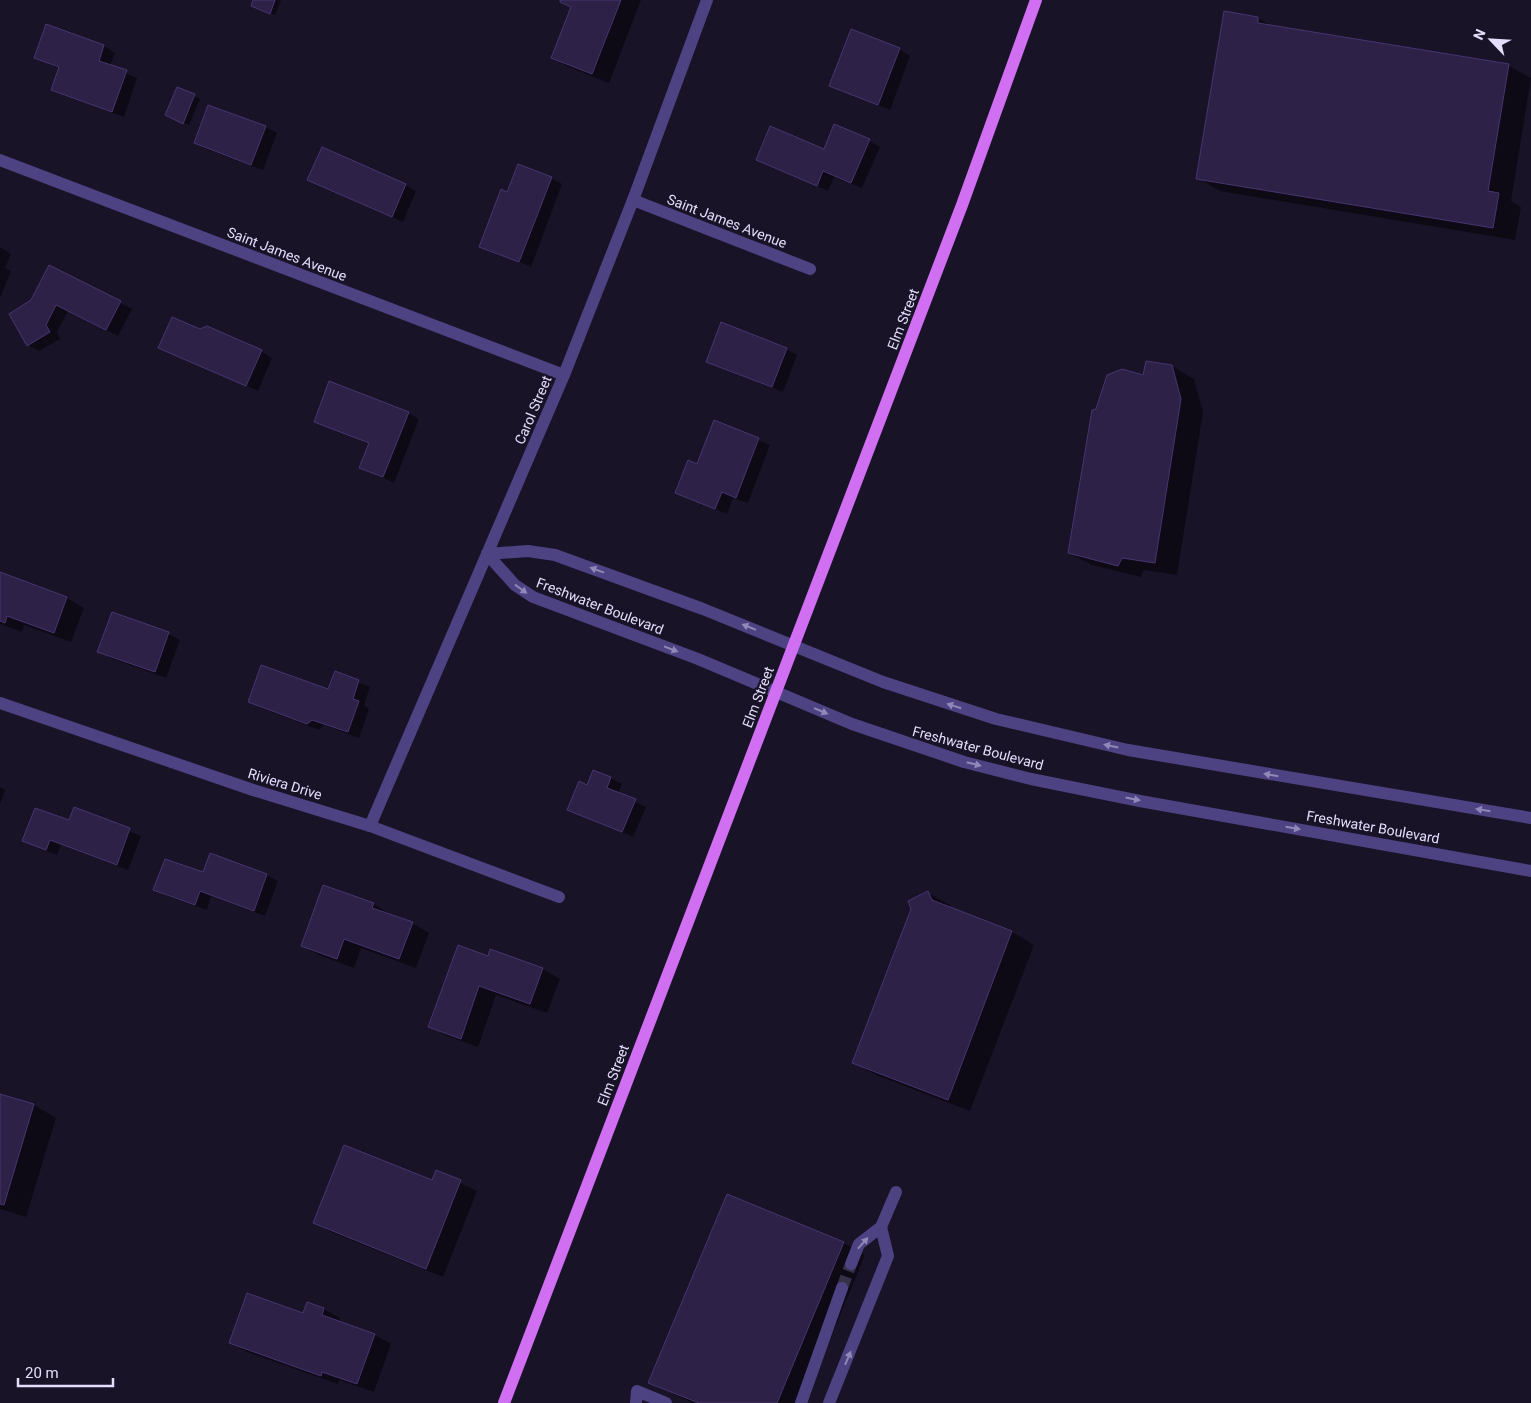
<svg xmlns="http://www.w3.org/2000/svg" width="1531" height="1403" font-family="Roboto,sans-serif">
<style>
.shadow{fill:#0007}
.building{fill:#2d2147;stroke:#483570}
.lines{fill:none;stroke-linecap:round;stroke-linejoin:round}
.minor-tunnel{stroke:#373148;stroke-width:12;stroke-dasharray:12 6;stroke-linecap:butt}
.minor{stroke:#4d4382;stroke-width:12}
.major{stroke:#d06ff1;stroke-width:12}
.oneway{fill:#9188b9}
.labels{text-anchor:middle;stroke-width:4.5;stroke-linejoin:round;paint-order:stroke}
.street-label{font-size:14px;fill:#e4ddfc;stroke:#191328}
</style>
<rect width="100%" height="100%" fill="#191328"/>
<!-- shadow -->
<g class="shadow">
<path d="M255,0h25l1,1 -6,14 -18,-7z"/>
<path d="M562,0h79l-32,83 -40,-16 -17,-9 20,-50z"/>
<path d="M1225,13l33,5 16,9 235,39 22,12 -20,123 10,6 -6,33 -295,-49 -22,-13z"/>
<path d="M104,46l11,7 -5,13 27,12 -13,39 -60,-22 -11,-6 7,-20 -25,-11z"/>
<path d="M899,49l11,7 -20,54 -59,-25z"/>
<path d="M178,89l22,10 -11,26 -17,-7z"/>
<path d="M266,127l11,6 -14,37 -57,-21 -11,-6z"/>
<path d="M869,141l11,6 -18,41 -28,-11 -6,14 -70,-31 66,-10z"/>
<path d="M551,178l11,6 -31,83 -50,-21 27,-53z"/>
<path d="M309,180l96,5 11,6 -13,31z"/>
<path d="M0,247l11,7 -6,14 6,3 -11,27z"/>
<path d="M49,266l83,43 -14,27 -50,-25 -11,21 3,7 -21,12 -11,-6 4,-44z"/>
<path d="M200,330l61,21 11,7 -14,33 -98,-43z"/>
<path d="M786,349l11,6 -14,37 -76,-31z"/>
<path d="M1172,366l22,13 9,33 -26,163 -33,-5 -3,7 -49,-12 -23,-12 28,-143 47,-33z"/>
<path d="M408,413l11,6 -25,64 -34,-16 9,-23 -53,-23z"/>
<path d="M715,422l55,23 -22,58 -15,-5 -6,16 -51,-22 22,-26z"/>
<path d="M0,574l67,24 17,10 -13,34 -47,-17 -2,7 -22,-8z"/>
<path d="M113,613l56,21 11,6 -14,38 -56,-20 -11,-7z"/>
<path d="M336,673l34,14 -6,18 5,4 -10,29 -35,-13 -5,5 -58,-22 -11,-6 79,-11z"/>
<path d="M611,778l11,6 -4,10 28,13 -13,30 -65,-28 20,-23z"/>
<path d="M0,787l5,3 -5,14z"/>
<path d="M74,808l67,28 -13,34 -67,-25 -4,10 -34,-14 46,-19z"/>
<path d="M204,874l63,1 11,6 -13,35 -54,-20 -4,14 -41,-14 -11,-7z"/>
<path d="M928,893l22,12 2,4 60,23 22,13 -64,166 -94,-36 -22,-12z"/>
<path d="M374,904l16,11 22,8 17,10 -13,35 -55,-20 -7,20 -35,-13 -17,-9z"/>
<path d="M491,951l52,18 17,10 -13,34 -51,-18 -18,52 -31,-11 -17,-10 59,-69z"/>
<path d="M0,1095l34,10 22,13 -30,99 -26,-8z"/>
<path d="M437,1172l40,19 -34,86 -112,-45 -17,-9 119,-41z"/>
<path d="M843,1243l22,12 -61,148h-112l-42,-21z"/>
<path d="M324,1309l16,9 -1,4 36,13 16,9 -17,48 -35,-12 -1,4 -91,-32 -16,-9z"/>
</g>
<!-- building -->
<g class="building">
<path d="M253,0h22l-5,14 -19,-8z"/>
<path d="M560,0h61l-29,74 -41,-16 20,-51 -11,-5z"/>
<path d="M1224,11l34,6v6l251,41 -21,127 11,2 -6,35 -297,-49z"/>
<path d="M46,24l58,21 -5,16 28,9 -15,42 -61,-22 8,-23 -25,-9z"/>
<path d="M851,29l49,19 -22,57 -49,-19z"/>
<path d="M177,87l18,7 -12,30 -18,-9z"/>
<path d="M208,105l58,21 -15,39 -57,-22z"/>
<path d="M834,124l36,15 -19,44 -28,-12 -6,15 -61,-26 14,-34 54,23z"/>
<path d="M322,147l84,37 -14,33 -85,-37z"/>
<path d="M518,164l34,13 -33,85 -40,-15 22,-58 6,3z"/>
<path d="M49,265l72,36 -15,29 -50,-25 -10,20 4,7 -23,14 -18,-32 22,-14z"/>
<path d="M172,317l28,12 7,-3 55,24 -16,36 -88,-38z"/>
<path d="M721,322l66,26 -15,39 -66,-25z"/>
<path d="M1146,361l26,4 9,34 -26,164 -33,-5 -4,8 -50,-13 24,-143 4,-1 11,-34 15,-6 21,6z"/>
<path d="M329,381l80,31 -26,65 -24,-9 10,-25 -55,-21z"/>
<path d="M714,420l45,18 -23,60 -14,-6 -7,17 -40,-16 13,-33 9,4z"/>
<path d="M0,572l67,25 -13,36 -47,-17 -2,7 -5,-2z"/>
<path d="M112,612l57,20 -14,40 -58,-20z"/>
<path d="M261,665l67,24 7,-18 24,9 -6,19 6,2 -11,31 -36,-12 -5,4 -59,-22z"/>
<path d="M593,770l18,7 -4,11 29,11 -14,33 -55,-22 12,-29 8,4z"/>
<path d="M74,807l56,21 -13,37 -67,-25 -4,10 -24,-9 13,-33 34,12z"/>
<path d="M210,853l57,21 -13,37 -54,-20 -5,14 -42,-15 12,-31 38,13z"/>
<path d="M323,885l51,18 -2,5 41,14 -14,37 -55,-20 -7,20 -36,-13z"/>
<path d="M928,891l4,9 80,31 -64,169 -96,-37 59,-154 -3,-8z"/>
<path d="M458,945l30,11 2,-7 53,19 -13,36 -51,-18 -18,53 -33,-12z"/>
<path d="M0,1094l34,10 -30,101 -4,-1z"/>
<path d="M344,1145l88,35 4,-10 25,10 -35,89 -113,-46z"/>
<path d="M727,1194l117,48 -67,161h-78l-51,-20z"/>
<path d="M247,1293l56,20 4,-11 17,6 -2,7 53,19 -18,50 -35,-12 -1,4 -92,-33z"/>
</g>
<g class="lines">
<!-- minor-tunnel -->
<path class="minor-tunnel" d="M842,1288l9,-24"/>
<!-- minor -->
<g class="minor">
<path d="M0,160l564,215"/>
<path d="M633,200l177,69"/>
<path d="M487,554l28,31 18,12 165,62 154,65 112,38 67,17 109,22 391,70"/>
<path d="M487,554l41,-3 27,4 148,54 180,73 113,37 132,31 403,68"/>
<path d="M0,703l253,87 117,36 189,71"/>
<path d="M370,826l194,-451 69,-175 74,-200"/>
<path d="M851,1264l8,-20 22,-17 15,-35"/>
<path d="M636,1403l1,-12 29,12"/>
<path d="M801,1403l41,-115"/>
<path d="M829,1403l59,-147 -7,-29"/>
</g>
<!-- major -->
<path class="major" d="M504,1403l458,-1198 74,-205"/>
</g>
<!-- one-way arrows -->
<defs><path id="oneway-solid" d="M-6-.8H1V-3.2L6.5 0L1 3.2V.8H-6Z" transform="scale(1.25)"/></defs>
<g class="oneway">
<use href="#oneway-solid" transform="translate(597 570) rotate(-160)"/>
<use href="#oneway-solid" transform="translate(521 589) rotate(36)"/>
<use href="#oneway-solid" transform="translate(749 627) rotate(-158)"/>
<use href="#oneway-solid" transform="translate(671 649) rotate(21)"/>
<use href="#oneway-solid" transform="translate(954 706) rotate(-163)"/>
<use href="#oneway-solid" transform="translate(821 711) rotate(23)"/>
<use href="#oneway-solid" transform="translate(1111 746) rotate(-168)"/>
<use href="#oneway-solid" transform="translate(974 764) rotate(14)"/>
<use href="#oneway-solid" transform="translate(1271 775) rotate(-170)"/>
<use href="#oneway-solid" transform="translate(1133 799) rotate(11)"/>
<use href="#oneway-solid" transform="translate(1483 810) rotate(-171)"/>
<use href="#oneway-solid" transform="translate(1293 828) rotate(10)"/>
<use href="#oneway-solid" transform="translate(863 1243) rotate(-48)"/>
<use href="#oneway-solid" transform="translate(848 1358) rotate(-67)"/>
</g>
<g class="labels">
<!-- street labels -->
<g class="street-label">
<text transform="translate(727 221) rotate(21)" y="5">Saint James Avenue</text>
<text transform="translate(287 254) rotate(21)" y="5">Saint James Avenue</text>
<text transform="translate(903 319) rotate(-69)" y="5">Elm Street</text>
<text transform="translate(533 410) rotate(-67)" y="5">Carol Street</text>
<text transform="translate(600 606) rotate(21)" y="5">Freshwater Boulevard</text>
<text transform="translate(758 697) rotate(-69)" y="5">Elm Street</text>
<text transform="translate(978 748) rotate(15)" y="5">Freshwater Boulevard</text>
<text transform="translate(285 784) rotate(17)" y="5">Riviera Drive</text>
<text transform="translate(1373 827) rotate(10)" y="5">Freshwater Boulevard</text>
<text transform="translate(613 1075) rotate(-69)" y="5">Elm Street</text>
</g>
</g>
<!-- north arrow -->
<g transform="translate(1491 40) rotate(295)" stroke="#191328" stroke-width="4" paint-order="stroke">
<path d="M0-4L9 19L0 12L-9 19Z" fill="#e4ddfc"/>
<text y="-8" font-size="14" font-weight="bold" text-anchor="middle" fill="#e4ddfc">N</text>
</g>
<!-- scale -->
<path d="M18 1378v8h95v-8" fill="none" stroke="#e4ddfc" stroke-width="2.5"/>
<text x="25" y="1378" font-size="15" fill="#e4ddfc" stroke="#191328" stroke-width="4" paint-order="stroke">20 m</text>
</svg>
